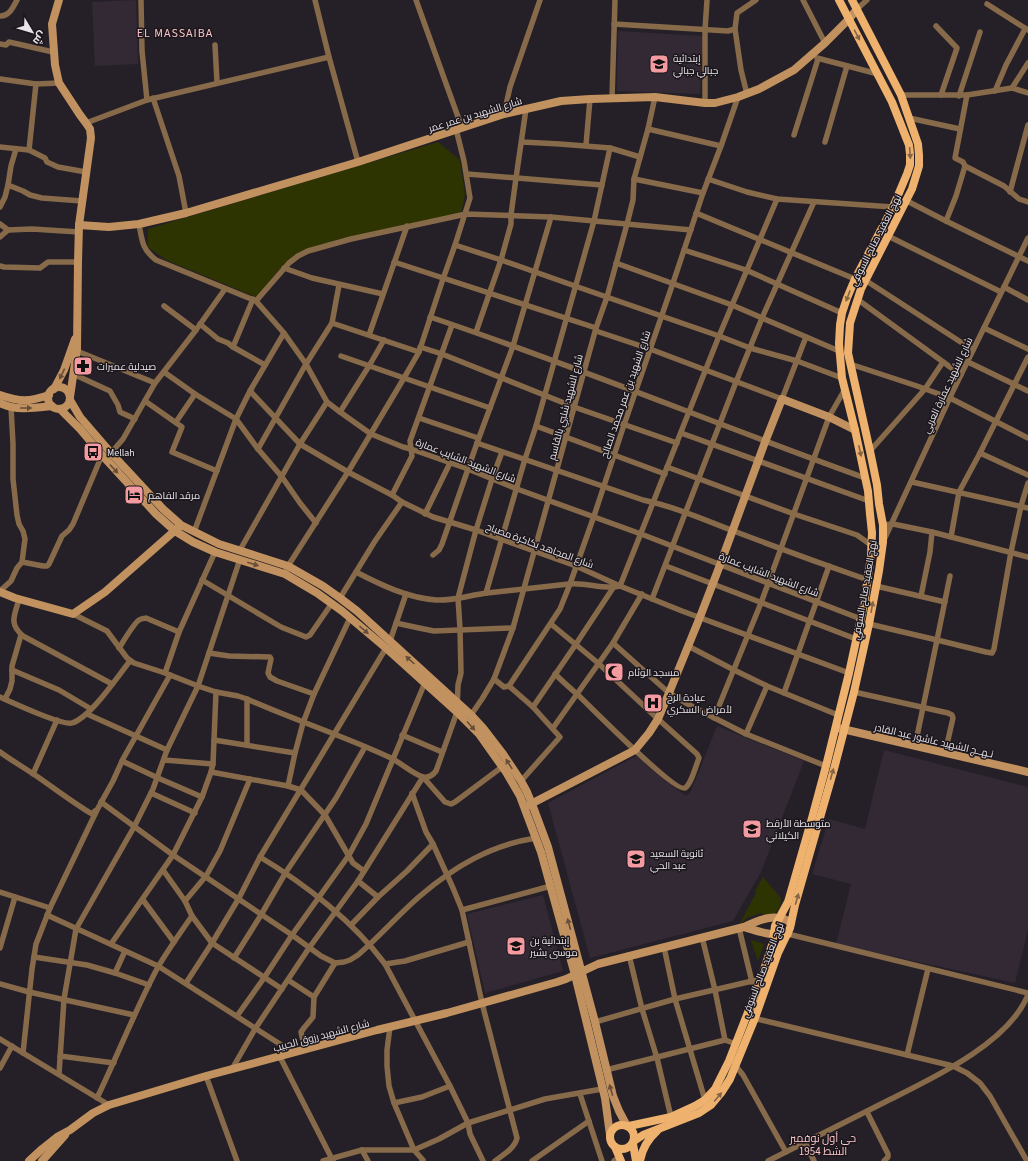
<svg xmlns="http://www.w3.org/2000/svg" width="1028" height="1161" font-family="'Source Sans 3',Cairo,sans-serif">
<style>
.built{fill:#322934}
.green{fill:#2e3302}
.lines{fill:none;stroke-linecap:round;stroke-linejoin:round}
.street{stroke:#876a4a;stroke-width:5.5}
.secondary{stroke:#c1925f;stroke-width:8}
.primary{stroke:#eeb26e;stroke-width:8}
.oneway{fill:#856446}
.oneway2{fill:#664e3b}
.labels{text-anchor:middle;stroke-width:3;stroke-linejoin:round;paint-order:stroke}
.poi-label{font-size:10px;fill:#e8e5e9;stroke:#1c171d;text-anchor:start}
.street-label{font-size:10px;fill:#e8e5e9;stroke:#1c171d}
.neighbourhood-label{font-size:11px;fill:#f9c5c7;stroke:#1c171d}
.quarter-label{font-size:12px;letter-spacing:1px;fill:#f9c5c7;stroke:#1c171d}
</style>
<rect width="100%" height="100%" fill="#252027"/>
<!-- built -->
<g class="built">
<path d="M136,0l2,64 -43,2 -3,-64z"/>
<path d="M618,31l85,5 -3,58 -83,-3z"/>
<path d="M717,726l87,35 -43,111 -28,49 -143,37 -42,-155 88,-47 31,26 19,14 5,-5z"/>
<path d="M884,750l144,37v143l-13,53 -179,-39 15,-60 -39,-10 17,-55 36,10z"/>
<path d="M543,895l20,76 -78,22 -18,-79z"/>
</g>
<!-- green -->
<g class="green">
<path d="M438,142l22,18 5,35 -4,18 -163,41 -13,9 -29,34 -90,-37 -18,-13v-18z"/>
<path d="M763,877l18,21 -1,9 -5,7 -10,2 -4,-3 -15,5 -3,4 -3,1 16,-30 -1,-2z"/>
<path d="M751,940l13,4 -6,17z"/>
</g>
<g class="lines">
<!-- street -->
<g class="street">
<path d="M141,0l1,51 5,49"/>
<path d="M315,0l14,57 29,105"/>
<path d="M416,0l46,128"/>
<path d="M803,0l22,43"/>
<path d="M987,4l41,26"/>
<path d="M857,9l10,-9"/>
<path d="M0,16c9,1 13,-9 17,-16"/>
<path d="M614,24l114,7 7,-2 2,-16 19,-13"/>
<path d="M936,26l21,22 -16,47"/>
<path d="M735,29l6,41 6,24"/>
<path d="M0,44l6,1 3,-3 44,10"/>
<path d="M215,45l2,37"/>
<path d="M817,58l61,16"/>
<path d="M0,79l36,5 23,-1"/>
<path d="M1012,88l16,-25"/>
<path d="M995,91l11,-26 19,-36"/>
<path d="M901,95h66l45,-7 16,5"/>
<path d="M959,96l21,-64"/>
<path d="M153,98l26,78 7,37"/>
<path d="M612,98l3,-98"/>
<path d="M705,103v-73l2,-30"/>
<path d="M504,114l6,-27 30,-87"/>
<path d="M909,118l51,11"/>
<path d="M86,123l61,-23 182,-43"/>
<path d="M648,129l73,17"/>
<path d="M794,135l24,-76"/>
<path d="M522,142l38,2 50,4 30,9"/>
<path d="M825,142l22,-76"/>
<path d="M586,145l4,-46"/>
<path d="M0,147l29,3 16,8 2,4 11,5 28,5"/>
<path d="M29,150l7,-66"/>
<path d="M965,166l39,20 15,13 9,3"/>
<path d="M467,174l135,11"/>
<path d="M634,179l69,14"/>
<path d="M708,179l39,13 30,7 116,8"/>
<path d="M8,185l15,6 7,4 12,3 40,3"/>
<path d="M1010,192l18,-67"/>
<path d="M907,201l39,20 82,40"/>
<path d="M0,207l5,-10 3,-12 3,-19 5,-17"/>
<path d="M696,213l159,66"/>
<path d="M946,221l10,-25 9,-30 -2,-4 -8,-4 12,-63"/>
<path d="M0,224l8,6"/>
<path d="M139,224c3,17 3,25 17,36l100,41 28,32 22,31 21,38 13,10 31,22 32,13 8,2 57,20 49,20 124,45 220,85"/>
<path d="M888,236l113,56"/>
<path d="M0,237l8,-7 24,-1 47,3"/>
<path d="M455,245l46,15 74,26 144,50 31,12 47,13 45,17"/>
<path d="M684,250l62,20 96,43"/>
<path d="M394,262l202,66"/>
<path d="M616,263l116,42 107,46"/>
<path d="M0,266l4,1 36,1 8,-6h30"/>
<path d="M284,268l28,10 71,16"/>
<path d="M865,280l108,70"/>
<path d="M1004,287l24,13"/>
<path d="M857,299l104,76"/>
<path d="M256,301l33,-38 9,-7 10,-5 43,-12 115,-25 85,3 140,13"/>
<path d="M164,306l32,24"/>
<path d="M430,317c147,49 290,109 435,161"/>
<path d="M332,323l7,-38"/>
<path d="M200,324l18,15 10,4 5,4 20,-48"/>
<path d="M984,328l44,21"/>
<path d="M596,331l54,18 132,50 24,-62"/>
<path d="M476,332l25,-72 10,-36v-9l5,-37 10,-69"/>
<path d="M369,335l38,-109"/>
<path d="M233,347l32,18"/>
<path d="M420,347l22,7 132,53 103,36"/>
<path d="M77,351l78,32"/>
<path d="M341,356l149,52"/>
<path d="M968,362l60,29"/>
<path d="M850,364l67,22 33,12 78,40"/>
<path d="M164,372l31,22 41,25 22,30 24,28 18,26 16,20"/>
<path d="M73,374l37,17 8,14 2,7 15,7"/>
<path d="M250,391l50,53 48,28 44,23 10,7 31,15 43,13 100,36 44,20 62,25 167,62"/>
<path d="M145,401l37,26 -10,25 45,19"/>
<path d="M340,412l29,-46 15,-26"/>
<path d="M419,418l59,20"/>
<path d="M176,422l19,-28"/>
<path d="M536,426l129,48"/>
<path d="M681,433l188,68"/>
<path d="M477,443l166,57c33,7 64,21 96,33 42,16 86,32 129,47"/>
<path d="M258,449l48,-85 26,-41 87,29"/>
<path d="M870,451l55,-62 18,-27"/>
<path d="M111,453l12,-14 32,-56 41,-53 29,-41"/>
<path d="M980,453l48,22"/>
<path d="M667,467l127,47 63,21 14,10"/>
<path d="M912,482l116,26"/>
<path d="M392,495l20,-39 -2,-15 42,-116"/>
<path d="M425,514l25,-51"/>
<path d="M883,525l10,-1 39,8 96,25"/>
<path d="M194,532l42,-113 14,-28 34,-58"/>
<path d="M951,537l8,-45 21,-39 48,-96"/>
<path d="M883,542l69,-149 76,-155"/>
<path d="M240,550l60,-106 27,-42"/>
<path d="M433,555l6,-5 3,-6 35,-101 36,-97 38,-129"/>
<path d="M22,562l21,4h4l2,-2 13,-28 7,-6 4,-6 29,-69"/>
<path d="M666,566l190,73"/>
<path d="M356,572c25,13 52,26 80,28 18,1 34,-5 51,-7 28,-3 55,-6 82,-9 17,-2 35,6 51,2l99,-250 58,-137"/>
<path d="M285,574l3,-8 60,-94 56,-94 15,-26 24,-73 12,-34 15,-47 -6,-37 -8,-32"/>
<path d="M950,576l-13,64 49,12 6,1 2,-4 17,-97 10,-46 7,-23"/>
<path d="M202,580l79,47 25,10 4,-2 22,-32"/>
<path d="M876,586l69,16"/>
<path d="M0,591l11,-10 6,-13 5,-6 3,-23 -2,-8 -4,-7 -2,-9 -4,-36v-35l-2,-37"/>
<path d="M486,593l39,-134 11,-33 58,-205 16,-73"/>
<path d="M921,596l9,-44 2,-20"/>
<path d="M340,598l35,-57 27,-39"/>
<path d="M19,599c-4,16 -11,24 4,37l89,48"/>
<path d="M652,599l84,-217 26,-64 52,-116"/>
<path d="M73,614l34,17 20,27 7,5 31,10 33,13 18,6 22,4 9,3c47,21 97,37 144,59 10,5 22,16 32,19 5,1 10,-2 13,-6l21,-59 1,-27 3,-12 -1,-44 -2,-31 18,-68 16,-51 10,-27"/>
<path d="M396,623l23,5 15,3 79,-3"/>
<path d="M551,624l47,39 60,56 39,35 2,4c-3,7 -8,27 -14,30 -10,5 -95,-82 -107,-93 -8,-7 -16,-14 -23,-21"/>
<path d="M869,624l68,16 -22,106"/>
<path d="M390,641l16,-47"/>
<path d="M613,643l56,50 24,14 53,27 80,32"/>
<path d="M688,646l46,24 33,16 71,29"/>
<path d="M119,648c4,-6 15,-25 20,-28 3,-2 5,-1 7,-2l33,14"/>
<path d="M209,653l20,3 41,1 1,2 -3,14 2,4 7,4 37,13"/>
<path d="M12,670l47,20 32,19"/>
<path d="M165,673l14,-41 36,-80"/>
<path d="M494,679l10,8 5,-1 24,21 27,30 -39,44"/>
<path d="M509,686l51,-77 10,-25 24,-68 30,-91 49,-142 30,-90 18,-47 17,-49"/>
<path d="M854,692l94,21 4,2 1,3 -8,35"/>
<path d="M784,693l45,-127"/>
<path d="M0,697c11,5 63,29 72,26 19,-6 45,-46 58,-62"/>
<path d="M5,699l5,-10 2,-8v-15l9,-31"/>
<path d="M533,707l43,-63 37,-56"/>
<path d="M87,714l80,36"/>
<path d="M471,715l11,-16 12,-20 19,-51 83,-300 11,-31 20,-73 6,-24 1,-21 14,-50 7,-32"/>
<path d="M714,718l47,-115 68,-186 16,-28"/>
<path d="M553,728l60,-85 29,-49"/>
<path d="M746,734l21,-48"/>
<path d="M402,735l40,17"/>
<path d="M214,740l81,13 -7,33"/>
<path d="M247,745v-46"/>
<path d="M0,752c11,8 23,15 35,23 19,13 37,27 57,39l3,-3"/>
<path d="M295,753l8,-30 11,-29 36,-76"/>
<path d="M164,760l49,4"/>
<path d="M122,761l36,17 44,19"/>
<path d="M211,772l77,14 13,4 24,25 25,43 3,5 11,8"/>
<path d="M33,774l24,-54"/>
<path d="M151,793l44,20"/>
<path d="M412,793l14,39 7,12 20,44 9,22 20,93 35,135c-2,10 -14,17 -22,23"/>
<path d="M101,802l72,53 119,80 29,21 14,7 9,-1 6,-2 8,-5c22,-19 41,-41 62,-59 35,-30 71,-51 116,-58"/>
<path d="M260,857c45,27 94,65 125,107l20,-3 64,-19"/>
<path d="M163,870l22,31 7,15 20,27 70,46"/>
<path d="M358,881l20,16"/>
<path d="M0,892l50,16"/>
<path d="M143,900l31,42"/>
<path d="M185,901l21,-25 14,-25 30,-72"/>
<path d="M462,910l89,-24"/>
<path d="M47,915l111,51 136,87"/>
<path d="M351,925l27,-28 29,-26 26,-27"/>
<path d="M739,928l13,54"/>
<path d="M788,934l240,59"/>
<path d="M702,937l13,53 10,50"/>
<path d="M111,944l62,-89 29,-58 9,-25 2,-8 3,-72"/>
<path d="M664,947l11,52 30,101"/>
<path d="M0,948l15,-51"/>
<path d="M629,955l13,54 15,49 14,59"/>
<path d="M34,957l53,8 28,8 34,12"/>
<path d="M234,958l27,-43 25,-43 50,-74 29,-51"/>
<path d="M385,964l65,122 18,37 2,11 13,27"/>
<path d="M115,973l10,-22"/>
<path d="M288,980l26,17"/>
<path d="M186,983l26,-40 27,-45 21,-41 126,-209"/>
<path d="M0,984l29,8 105,23"/>
<path d="M237,1016l27,-38 28,-43 57,-80 17,-31 60,-144"/>
<path d="M753,1018l200,48 14,7 13,10 10,13 37,65"/>
<path d="M595,1022l80,-23 86,-20"/>
<path d="M390,1027l-3,23v16l2,20 5,17 20,47 9,10 -1,1"/>
<path d="M0,1039l109,66"/>
<path d="M305,1050l-4,-18 3,-4 9,-11 1,-20 21,-34"/>
<path d="M23,1053l9,-84 4,-25 14,-36 47,-98 16,-29 10,-22 47,-84"/>
<path d="M907,1055l21,-86"/>
<path d="M60,1056l54,7"/>
<path d="M280,1057l53,104"/>
<path d="M735,1065l8,10 43,77"/>
<path d="M0,1068l12,-22"/>
<path d="M232,1069l23,-40 54,-81 49,-67 65,-104 22,25 6,2 4,-2 47,-35"/>
<path d="M606,1070l119,-30 11,4"/>
<path d="M59,1074l5,-75 12,-70 58,-102 19,-38 14,-39 31,-64 42,-127"/>
<path d="M206,1076l31,85"/>
<path d="M580,1094l22,67"/>
<path d="M97,1098c21,-43 38,-88 61,-131 10,-17 22,-34 34,-51"/>
<path d="M394,1103l28,-6 28,-11"/>
<path d="M867,1112l21,42v3l-4,4"/>
<path d="M805,1142l9,19"/>
<path d="M362,1150l6,11"/>
<path d="M323,1161l39,-11h52l25,-11 29,-16 77,-24 57,-10"/>
<path d="M532,1161l57,-40"/>
<path d="M614,1161l5,-4"/>
<path d="M768,1161c39,-20 78,-39 117,-59 46,-23 123,-58 143,-107"/>
</g>
<!-- secondary -->
<g class="secondary">
<path d="M59,0l-7,24 3,41 4,18 21,32 6,8 4,6 1,9 -12,87 -1,37 -1,87 -7,48"/>
<path d="M79,225l30,2 30,-3 47,-11 172,-51 146,-48 57,-13 29,-2 65,-2 50,6h10l23,-6 21,-8 35,-19 31,-27 24,-24 8,-10"/>
<circle cx="59" cy="398" r="11"/>
<path d="M54,389l10,-19 11,-31"/>
<path d="M0,395c20,7 29,7 49,0"/>
<path d="M70,400l10,17 31,36 52,56 18,16 38,19 69,22 35,20 17,12 17,13 114,104 12,13 20,26 18,27 6,11 5,12 16,43 47,175 18,74 6,15 8,15"/>
<path d="M0,403c17,8 34,5 52,3"/>
<path d="M60,409l20,20 22,26 54,59 19,17 18,11 22,10 70,22 32,19 25,18 44,37 71,64 22,22 27,38 14,24 21,56 34,123 30,123 5,37"/>
<path d="M0,592l15,6 58,16 32,-22 74,-65"/>
<path d="M838,728l190,44"/>
<path d="M527,806l108,-56 14,-17 9,-14 11,-26 31,-76 20,-52 45,-123 17,-43 47,18 26,13"/>
<path d="M744,927c13,4 30,10 44,7"/>
<path d="M29,1161l13,-12 15,-12 13,-7 23,-17 16,-8 97,-29 171,-46 70,-17 110,-31 9,-3 32,-15 146,-37c14,-7 33,-15 47,-4"/>
<path d="M42,1161l23,-26"/>
</g>
<!-- primary -->
<g class="primary">
<circle cx="622" cy="1137" r="12"/>
<path d="M629,1126l42,-9 24,-11 10,-6 10,-11 14,-28 32,-82 11,-34 3,-19 13,-24 24,-84 14,-52 23,-93 15,-69 7,-48 1,-23 -2,-19 -2,-23 -13,-61 -13,-52 -3,-34 1,-19 2,-12 5,-15 8,-19 38,-72 14,-33 3,-9v-11l-1,-9 -17,-43 -53,-102"/>
<path d="M634,1141l9,-6 56,-22 12,-8 10,-12 9,-14 25,-61 23,-65 12,-25 5,-23 39,-136 20,-77 15,-68 10,-53 4,-29v-17l-4,-21 -2,-19 -7,-34 -22,-98 2,-30 11,-34 51,-100 7,-23v-11l-1,-11 -17,-49 -49,-95"/>
<path d="M633,1144l3,17"/>
<path d="M615,1147l6,14"/>
<path d="M640,1161c2,-12 8,-22 17,-30"/>
</g>
</g>
<!-- one-way arrows -->
<defs><path id="oneway-solid" d="M-6-.8H1V-3.2L6.5 0L1 3.2V.8H-6Z"/></defs>
<g class="oneway">
<use href="#oneway-solid" transform="translate(857 35) rotate(62)"/>
<use href="#oneway-solid" transform="translate(910 153) rotate(86)"/>
<use href="#oneway-solid" transform="translate(848 296) rotate(111)"/>
<use href="#oneway-solid" transform="translate(860 451) rotate(78)"/>
<use href="#oneway-solid" transform="translate(872 607) rotate(-80)"/>
<use href="#oneway-solid" transform="translate(832 774) rotate(-74)"/>
<use href="#oneway-solid" transform="translate(797 899) rotate(-74)"/>
<use href="#oneway-solid" transform="translate(718 1097) rotate(-50)"/>
</g>
<g class="oneway2">
<use href="#oneway-solid" transform="translate(62 374) rotate(116)"/>
<use href="#oneway-solid" transform="translate(26 408)"/>
<use href="#oneway-solid" transform="translate(114 469) rotate(47)"/>
<use href="#oneway-solid" transform="translate(253 564) rotate(18)"/>
<use href="#oneway-solid" transform="translate(364 630) rotate(40)"/>
<use href="#oneway-solid" transform="translate(410 660) rotate(-138)"/>
<use href="#oneway-solid" transform="translate(471 726) rotate(48)"/>
<use href="#oneway-solid" transform="translate(509 764) rotate(-123)"/>
<use href="#oneway-solid" transform="translate(569 924) rotate(-105)"/>
<use href="#oneway-solid" transform="translate(611 1090) rotate(-106)"/>
</g>
<!-- icons -->
<defs>
<g id="school-square" transform="scale(1)"><rect x="-9" y="-9" width="18" height="18" rx="4" fill="#f49aa1" stroke="#1c171d"/><path d="M0-5L7-2L0 1L-7-2ZM-4 1L0 2.5L4 1V4Q0 6-4 4Z" fill="#111"/></g>
<g id="pharmacy-square" transform="scale(1)"><rect x="-9" y="-9" width="18" height="18" rx="4" fill="#f49aa1" stroke="#1c171d"/><path d="M-2-6h4v4h4v4h-4v4h-4v-4h-4v-4h4Z" fill="#111"/></g>
<g id="bus-square" transform="scale(1)"><rect x="-9" y="-9" width="18" height="18" rx="4" fill="#f49aa1" stroke="#1c171d"/><path d="M-5-6H5V4H4V6H2V4H-2V6H-4V4H-5ZM-3.5-4V0h7V-4ZM-3.5 1.2v1.5H-2V1.2ZM2 1.2v1.5H3.5V1.2Z" fill="#111"/></g>
<g id="hotel-square" transform="scale(1)"><rect x="-9" y="-9" width="18" height="18" rx="4" fill="#f49aa1" stroke="#1c171d"/><path d="M-6-4.5h1.5V1H6V5H4.5V3h-9V5H-6ZM-4 0a1.8 1.8 0 1 1 3.6 0ZM.5 0V-2.5h3Q6-2.5 6 0Z" fill="#111"/></g>
<g id="mosque-square" transform="scale(1)"><rect x="-9" y="-9" width="18" height="18" rx="4" fill="#f49aa1" stroke="#1c171d"/><path d="M3.5-4.9A6 6 0 1 0 3.5 4.9A5 5 0 1 1 3.5-4.9Z" fill="#111"/></g>
<g id="hospital-square" transform="scale(1)"><rect x="-9" y="-9" width="18" height="18" rx="4" fill="#f49aa1" stroke="#1c171d"/><path d="M-5-5h3v3.5h4V-5h3V5h-3V1.5h-4V5h-3Z" fill="#111"/></g>
</defs>
<g fill-rule="evenodd">
<use href="#school-square" x="659" y="64"/>
<use href="#pharmacy-square" x="83" y="366"/>
<use href="#bus-square" x="93" y="452"/>
<use href="#hotel-square" x="134" y="495"/>
<use href="#mosque-square" x="614" y="672"/>
<use href="#hospital-square" x="653" y="703"/>
<use href="#school-square" x="752" y="829"/>
<use href="#school-square" x="636" y="859"/>
<use href="#school-square" x="516" y="946"/>
</g>
<g class="labels">
<!-- poi labels -->
<g class="poi-label">
<text x="673" y="62">إبتدائية<tspan x="673" dy="12">جبالي جبالي</tspan></text>
<text x="97" y="370">صيدلية عميرات</text>
<text x="107" y="456">Mellah</text>
<text x="148" y="499">مرقد الفاهم</text>
<text x="628" y="676">مسجد الوئام</text>
<text x="667" y="701">عيادة الرخ<tspan x="667" dy="12">لأمراض السكري</tspan></text>
<text x="766" y="827">متوسطة الأرقط<tspan x="766" dy="12">الكيلاني</tspan></text>
<text x="650" y="857">ثانوية السعيد<tspan x="650" dy="12">عبد الحي</tspan></text>
<text x="530" y="944">إبتدائية بن<tspan x="530" dy="12">موسى بشير</tspan></text>
</g>
<!-- street labels -->
<g class="street-label">
<text transform="translate(475 114) rotate(-17)" y="4">شارع الشهيد بن عمر عمر</text>
<text transform="translate(875 240) rotate(-63)" y="4">نهج العقيد صالح السوفي</text>
<text transform="translate(947 385) rotate(-65)" y="4">شارع الشهيد عمارة العربي</text>
<text transform="translate(625 394) rotate(-71)" y="4">شارع الشهيد بن عمر محمد الصالح</text>
<text transform="translate(565 407) rotate(-75)" y="4">شارع الشهيد شلبي بالقاسم</text>
<text transform="translate(466 460) rotate(21)" y="4">شارع الشهيد الشايب عمارة</text>
<text transform="translate(540 545) rotate(20)" y="4">شارع المجاهد بكاكرة مصباح</text>
<text transform="translate(769 574) rotate(21)" y="4">شارع الشهيد الشايب عمارة</text>
<text transform="translate(864 590) rotate(-80)" y="4">نهج العقيد صالح السوفي</text>
<text transform="translate(934 740) rotate(13)" y="4">نـهــج الشهيد عاشور عبد القادر</text>
<text transform="translate(762 970) rotate(-69)" y="4">نهج العقيد صالح السوفي</text>
<text transform="translate(321 1035) rotate(-15)" y="4">شارع الشهيد رزوق الحبيب</text>
</g>
<!-- neighbourhood labels -->
<g class="neighbourhood-label">
<text x="823" y="1142">حي أول نوفمبر<tspan x="823" dy="13">1954 الشط</tspan></text>
</g>
<!-- quarter labels -->
<g class="quarter-label">
<text x="175" y="37">EL MASSAIBA</text>
</g>
</g>
<!-- north arrow -->
<g transform="translate(32 32) rotate(128)" stroke="#1c171d" stroke-width="3" paint-order="stroke">
<path d="M0-3L7 15L0 10L-7 15Z" fill="#e8e5e9"/>
<text y="-6" font-size="11" font-weight="bold" text-anchor="middle" fill="#e8e5e9">ش</text>
</g>
</svg>
